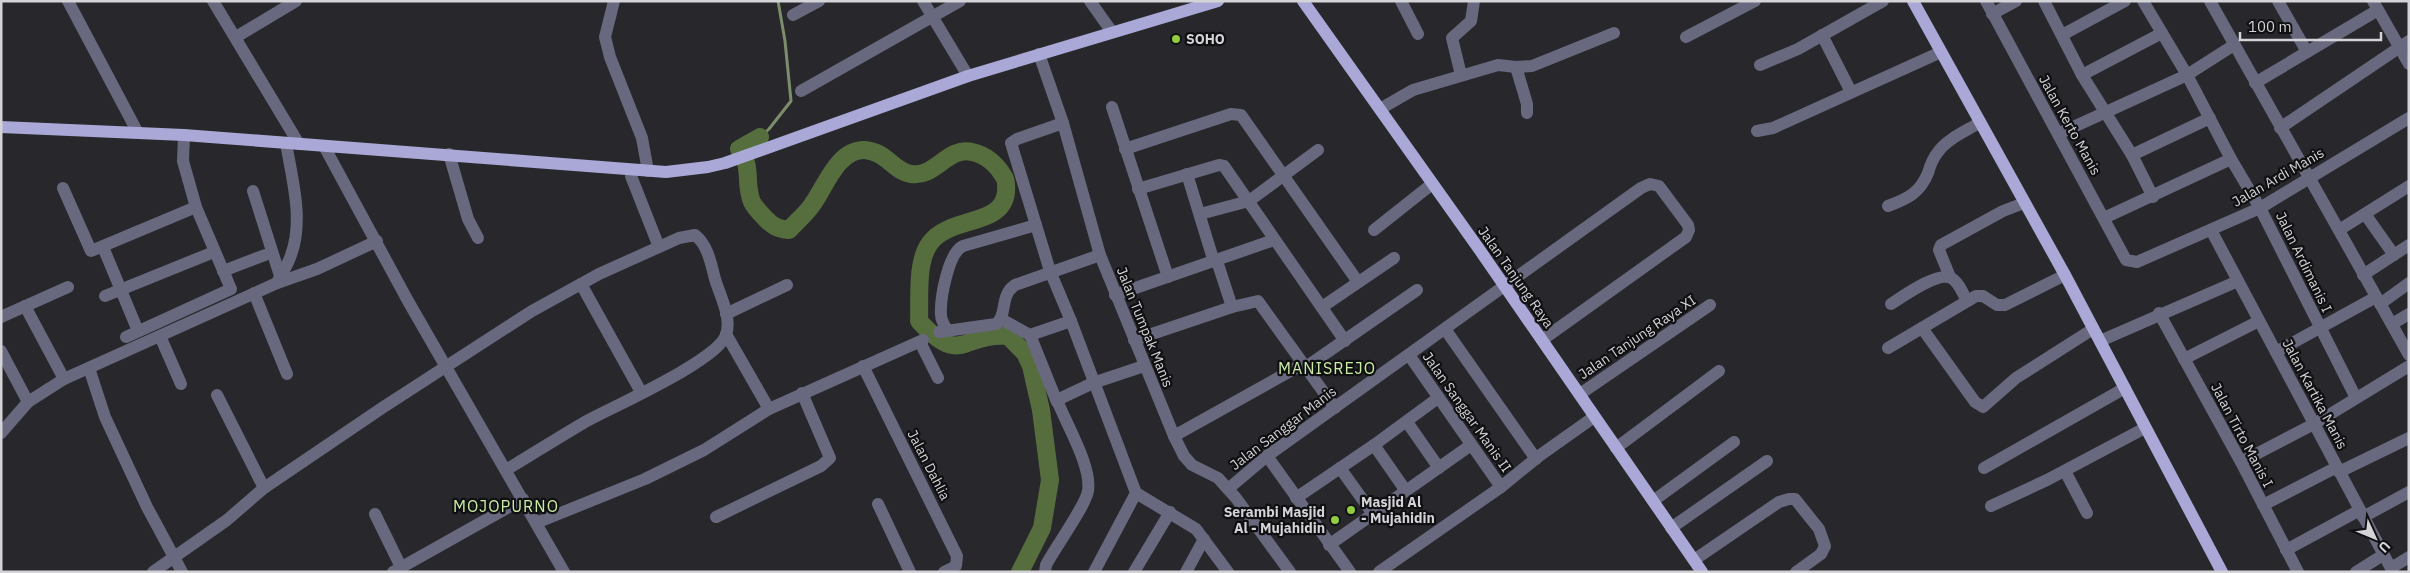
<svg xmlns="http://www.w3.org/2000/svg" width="2410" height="573" font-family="'IBM Plex Sans',sans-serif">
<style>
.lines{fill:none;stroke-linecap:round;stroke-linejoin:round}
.stream{stroke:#7c8d6c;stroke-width:3}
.river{stroke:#566e3d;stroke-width:18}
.minor{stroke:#68687e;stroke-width:12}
.major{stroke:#a9a8d6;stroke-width:12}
.poi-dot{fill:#92cd3f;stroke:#101012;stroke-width:2}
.labels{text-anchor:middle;stroke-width:4.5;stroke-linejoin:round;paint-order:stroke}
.poi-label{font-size:14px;font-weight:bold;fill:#d4d4d8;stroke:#101012;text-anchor:start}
.street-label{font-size:14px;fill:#d4d4d8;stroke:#101012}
.quarter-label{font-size:16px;letter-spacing:1px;fill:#caeda6;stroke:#101012}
</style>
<rect width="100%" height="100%" fill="#27272c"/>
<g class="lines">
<!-- stream -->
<path class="stream" d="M760,137l9,-8 22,-28 -6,-60 -7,-40"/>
<!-- river -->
<path class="river" d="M760,137l-21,12c14,18 5,34 13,53 3,6 8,11 13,16 7,8 13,11 24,12 7,-8 17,-16 23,-25 13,-17 25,-56 53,-55 22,2 28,21 46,24 24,4 37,-28 61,-22 14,3 25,13 32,25 3,4 2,10 2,15 -3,35 -57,24 -76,51 -14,19 -10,54 -11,78 43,47 43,11 89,15l17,17 6,13 10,44 9,70 -8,48 -22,44"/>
<!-- minor -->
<g class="minor">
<path d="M68,1l70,132"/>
<path d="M213,1l86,143"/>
<path d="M614,1l-9,36 5,20 32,81 6,33"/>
<path d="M923,1l45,75"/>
<path d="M1090,1l22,31"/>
<path d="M1401,1l17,33"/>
<path d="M1986,1l140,259 11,2 123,-54 149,-90"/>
<path d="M2044,1l38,74 50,80 21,42"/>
<path d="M2143,1l44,74 44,84 29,49 96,190"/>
<path d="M2210,1l199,354"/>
<path d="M2278,1l29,51"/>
<path d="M2373,1l36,63"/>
<path d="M1992,14l24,-13"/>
<path d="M793,15l26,-14"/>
<path d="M1822,35l29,57"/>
<path d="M2062,35l63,-34"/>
<path d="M236,37l60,-36"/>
<path d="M1686,37l69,-36"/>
<path d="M1039,54l24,69 37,132 74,181 10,20 8,9 26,13 18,20 54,74"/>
<path d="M1760,65l38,-16 85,-48"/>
<path d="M1516,67l11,37v9"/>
<path d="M1461,75l-9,-37 19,-17 3,-20"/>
<path d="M2082,75l80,-42"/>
<path d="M2255,83l123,-73"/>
<path d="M801,91l159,-90"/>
<path d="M1112,107l56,170"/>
<path d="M1380,109l33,-19 85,-25 18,2 16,-1 82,-33"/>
<path d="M1063,123l-46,16 -6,4 39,128 21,50 65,172 60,36 32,43"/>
<path d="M2280,128l129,-87"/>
<path d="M1757,131l16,-3 168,-76"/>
<path d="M2058,134l129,-59 47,-30"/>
<path d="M324,146l84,155 156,271"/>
<path d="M1125,149l106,-35 10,1 117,167"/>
<path d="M449,154l19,65 10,19"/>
<path d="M2132,155l78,-37"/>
<path d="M1187,174l27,88"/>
<path d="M631,176l28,71"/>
<path d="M63,188l28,63 105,-44"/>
<path d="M1138,189l81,-24 5,1 121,175"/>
<path d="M253,191l27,85"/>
<path d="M1888,206c19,-7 32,-13 40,-33 2,-7 5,-15 10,-21 9,-13 28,-21 41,-29"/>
<path d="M1200,214l49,-13 69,-51"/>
<path d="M2365,214l29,41"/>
<path d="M2104,218l127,-59"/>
<path d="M1374,230l58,-46"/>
<path d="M2211,230l182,342"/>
<path d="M2339,230l70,-44"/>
<path d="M103,247l35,84"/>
<path d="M1217,261l15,46"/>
<path d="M223,271l42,-16"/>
<path d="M2363,275l46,-30"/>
<path d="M1950,277l-11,-27 2,-5 62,-34 21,-8"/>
<path d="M277,283c4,-9 11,-18 14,-28 13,-35 1,-76 -5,-112"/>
<path d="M581,284l60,108"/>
<path d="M254,293l33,81"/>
<path d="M1115,295l159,-55"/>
<path d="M105,296l109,-44"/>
<path d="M1891,304c11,-7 47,-33 60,-26 8,4 12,16 16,23"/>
<path d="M2380,304l29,-21"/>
<path d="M25,306l39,73"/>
<path d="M1322,307l72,-49"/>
<path d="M2159,313l82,149 57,110"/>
<path d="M726,314l61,-29"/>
<path d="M1,317l67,-30"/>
<path d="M1001,319l29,16 27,67"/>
<path d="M2392,324l17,-10"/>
<path d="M1922,328l53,74 8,5 33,-29 77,-49"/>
<path d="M1445,329l91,130"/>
<path d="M947,330c-3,-5 -6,-10 -6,-15 -1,-16 7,-62 22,-69l73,-21"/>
<path d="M939,332l57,-8c12,-9 3,-28 19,-39l85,-30"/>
<path d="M726,334l43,75"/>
<path d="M1030,335l41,-14"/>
<path d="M160,336l21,48"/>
<path d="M126,337l105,-48 -35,-82 -13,-46 1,-26"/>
<path d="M1134,340l98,-33 26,-6 77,107"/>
<path d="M2100,341l138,-60"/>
<path d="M920,342l18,36"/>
<path d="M1888,348l88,-52h7l14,9h8l60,-30"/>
<path d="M1,351l27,51"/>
<path d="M2276,352l100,-55"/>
<path d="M1409,355l92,132"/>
<path d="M2184,359l75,-38"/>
<path d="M863,366l94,190 -1,10 -12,6"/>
<path d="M1306,367l111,-77"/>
<path d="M89,368l16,49 42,90 35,65"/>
<path d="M1580,394l130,-89"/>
<path d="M217,395l47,93"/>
<path d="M1407,422l32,46"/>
<path d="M1,433l27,-31 36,-23 213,-96 40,-14 60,-28"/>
<path d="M1174,436l129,-72"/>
<path d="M1374,445l32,46"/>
<path d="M1616,448l103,-77"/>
<path d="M1267,456l83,116"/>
<path d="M2241,462l73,-38 95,-58"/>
<path d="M1340,468l33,46"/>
<path d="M1984,468l141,-80"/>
<path d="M2065,471l22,42"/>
<path d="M2339,472l70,-34"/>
<path d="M1228,489l39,-33 374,-268 9,-4 9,2 29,39 1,5 -3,7 -144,103"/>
<path d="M1296,498l78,-53 64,-47"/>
<path d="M1653,501l81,-59"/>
<path d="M878,504l32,68"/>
<path d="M2263,505l74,-38"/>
<path d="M1991,506l56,-26 98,-52"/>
<path d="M375,514l26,53"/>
<path d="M716,517l105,-51 9,-8 -28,-65"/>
<path d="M2363,517l46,-25"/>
<path d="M536,523l109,-44 59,-29 65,-41 154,-69"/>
<path d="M1671,528l96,-67"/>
<path d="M1329,545l142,-100"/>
<path d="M2286,550l74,-40"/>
<path d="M1694,560l85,-58 10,-3h6l24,30 6,17 -4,8 -25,18"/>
<path d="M2391,568l18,-11"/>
<path d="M153,572l74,-52 37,-32 118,-80 150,-97 67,-37 80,-36 16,-3c13,10 16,29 20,44 5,17 17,38 11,56 -9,26 -114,72 -141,87 -27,16 -53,32 -79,48"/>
<path d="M393,572l130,-73"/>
<path d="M1045,572l1,-7c9,-17 40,-60 42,-74 4,-25 -22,-67 -31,-91l36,-17 51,-17"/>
<path d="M1094,572l42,-79"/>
<path d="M1134,572l36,-60"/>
<path d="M1186,572l18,-33"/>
<path d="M1379,572l122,-85 38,-31 55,-39"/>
<path d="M2356,572l27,-17"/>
</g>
<!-- major -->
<g class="major">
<path d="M1303,1l176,248 223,323"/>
<path d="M1913,1l152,274 157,297"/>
<path d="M1,127l183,8 482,37 42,-5 17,-4 243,-87 250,-75"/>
</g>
</g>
<!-- markers -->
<g class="poi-dot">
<circle cx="1176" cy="39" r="5"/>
<circle cx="1351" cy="510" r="5"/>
<circle cx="1335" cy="520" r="5"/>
</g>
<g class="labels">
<!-- poi labels -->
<g class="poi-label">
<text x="1186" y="44">SOHO</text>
<text x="1361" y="507">Masjid Al<tspan x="1361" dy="16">- Mujahidin</tspan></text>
<text x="1325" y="517" text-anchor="end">Serambi Masjid<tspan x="1325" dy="16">Al - Mujahidin</tspan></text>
</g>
<!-- street labels -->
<g class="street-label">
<text transform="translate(2070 125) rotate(61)" y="5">Jalan Kerto Manis</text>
<text transform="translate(2278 177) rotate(-30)" y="5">Jalan Ardi Manis</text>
<text transform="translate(2304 262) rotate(64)" y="5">Jalan Ardimanis I</text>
<text transform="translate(1516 277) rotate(55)" y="5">Jalan Tanjung Raya</text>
<text transform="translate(1145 327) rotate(68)" y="5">Jalan Tumpak Manis</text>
<text transform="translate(1637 337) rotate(-34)" y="5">Jalan Tanjung Raya XI</text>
<text transform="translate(2315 394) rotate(62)" y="5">Jalan Kartika Manis</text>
<text transform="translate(1467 412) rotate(55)" y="5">Jalan Sanggar Manis II</text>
<text transform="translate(1283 428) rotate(-37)" y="5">Jalan Sanggar Manis</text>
<text transform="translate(2242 435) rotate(62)" y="5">Jalan Tirto Manis I</text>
<text transform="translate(929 465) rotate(63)" y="5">Jalan Dahlia</text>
</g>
<!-- quarter labels -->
<g class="quarter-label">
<text x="1327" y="374">MANISREJO</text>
<text x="506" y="512">MOJOPURNO</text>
</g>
</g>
<!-- border -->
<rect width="2410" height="573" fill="none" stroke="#d4d4d8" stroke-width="5"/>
<!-- north arrow -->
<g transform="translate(2375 538) rotate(134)" stroke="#101012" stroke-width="4" paint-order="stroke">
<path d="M0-4L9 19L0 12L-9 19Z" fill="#d4d4d8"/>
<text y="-8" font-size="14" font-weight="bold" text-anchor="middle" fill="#d4d4d8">U</text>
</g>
<!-- scale -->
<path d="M2240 32v8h141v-8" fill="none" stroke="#d4d4d8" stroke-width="2.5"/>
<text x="2248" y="32" font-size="15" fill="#d4d4d8" stroke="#101012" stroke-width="4" paint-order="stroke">100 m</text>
</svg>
